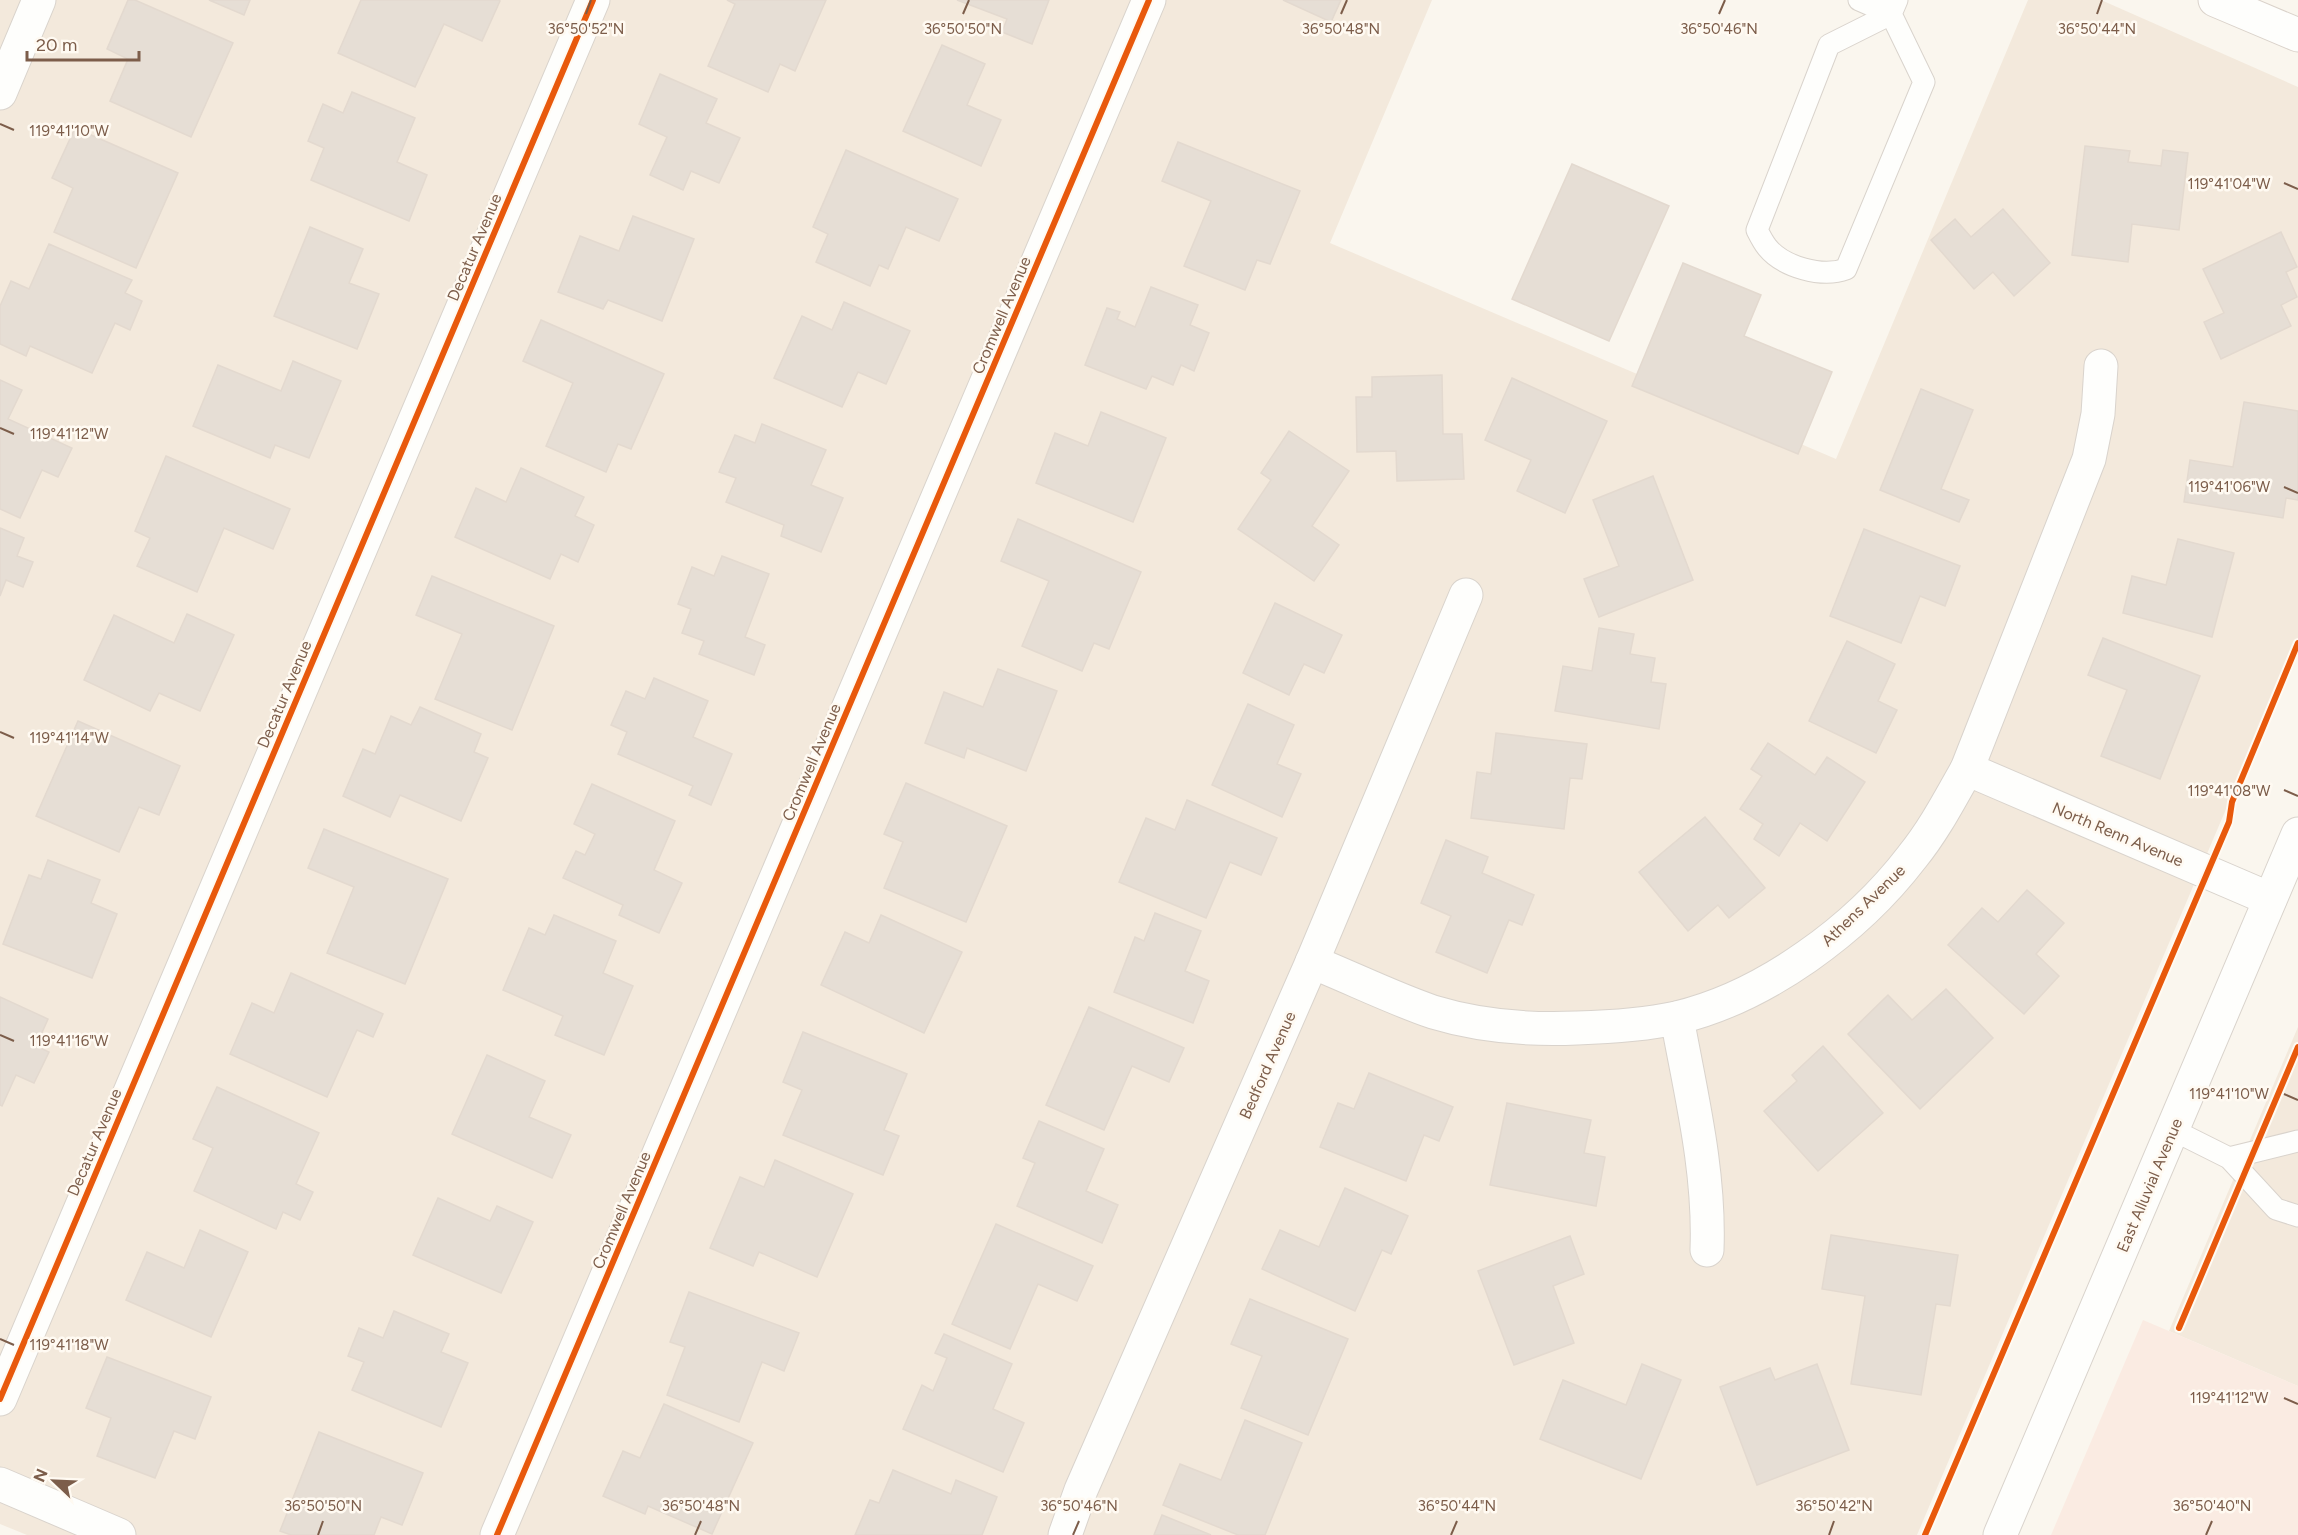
<svg xmlns="http://www.w3.org/2000/svg" width="2298" height="1535" font-family="Figtree,sans-serif">
<style>
.residential{fill:#f3e9dc}
.commercial{fill:#faebe2}
.building{fill:#e6ded5;stroke:#e3d9cf;stroke-width:1.5}
.lines{fill:none;stroke-linecap:round;stroke-linejoin:round}
.service-casing{stroke:#d9d3cc;stroke-width:23}
.minor-casing{stroke:#d9d3cc;stroke-width:35}
.tertiary-casing{stroke:#d9d3cc;stroke-width:35}
.secondary-casing{stroke:#dad2ca;stroke-width:35}
.service{stroke:#fefefc;stroke-width:21}
.minor{stroke:#fefefc;stroke-width:33}
.tertiary{stroke:#fefefc;stroke-width:33}
.secondary{stroke:#fefefc;stroke-width:33}
.cycleway-casing{stroke:#fffaf2;stroke-width:10}
.cycleway{stroke:#e8590c;stroke-width:6}
.ticks{fill:none;stroke:#7c5d4a;stroke-width:2}
.labels{text-anchor:middle;stroke-width:5;stroke-linejoin:round;paint-order:stroke}
.street-label{font-size:16px;fill:#7c5d4a;stroke:#fffaf2}
.ticks-label{font-size:15px;text-anchor:middle;fill:#7c5d4a;stroke:#fffaf2;stroke-width:5;stroke-linejoin:round;paint-order:stroke}
</style>
<rect width="100%" height="100%" fill="#faf6ee"/>
<!-- residential -->
<g class="residential">
<path d="M0,0h1432l-102,243 506,216 192,-459h73l197,87v553l-381,895h-1890l-27,-11z"/>
<path d="M2298,1027v359l-129,-55z"/>
</g>
<!-- commercial -->
<path class="commercial" d="M2143,1320l155,66v149h-247z"/>
<!-- building -->
<g class="building">
<path d="M128,0h7l98,43 -42,94 -81,-36 18,-42 -21,-10z"/>
<path d="M209,0h41l-6,15z"/>
<path d="M361,0h138l1,1 -18,40 -38,-17 -29,63 -77,-34z"/>
<path d="M727,0h99l-31,71 -15,-7 -12,28 -60,-26 27,-62z"/>
<path d="M957,0h92l-17,44 -30,-12 5,-13z"/>
<path d="M1283,0h58l-10,22z"/>
<path d="M942,45l43,19 -18,41 34,15 -20,46 -78,-35z"/>
<path d="M660,74l57,25 -11,24 34,15 -21,45 -28,-12 -8,19 -33,-15 17,-38 -28,-13z"/>
<path d="M352,92l63,26 -18,44 30,13 -18,46 -98,-41 13,-32 -16,-7 15,-37 20,9z"/>
<path d="M75,128l103,45 -42,95 -82,-36 19,-44 -21,-10z"/>
<path d="M1178,142l122,49 -30,73 -13,-4 -12,30 -61,-24 27,-65 -49,-20z"/>
<path d="M2085,146l45,5 -2,11 33,4 2,-16 25,3 -9,77 -47,-6 -4,38 -56,-7z"/>
<path d="M846,150l112,49 -19,42 -33,-14 -18,42 -9,-4 -9,21 -54,-24 12,-28 -15,-7z"/>
<path d="M1572,164l97,42 -60,135 -97,-42z"/>
<path d="M2003,209l47,54 -36,33 -21,-24 -19,17 -43,-49 24,-21 16,18z"/>
<path d="M633,216l61,23 -32,82 -54,-21 -5,9 -45,-17 22,-56 39,15z"/>
<path d="M310,227l53,22 -14,34 30,11 -22,55 -83,-33z"/>
<path d="M2281,232l16,35 -11,5 11,25 -16,8 10,21 -70,33 -17,-37 20,-9 -21,-44z"/>
<path d="M49,244l83,36 -7,13 17,8 -12,29 -15,-7 -23,50 -62,-27 -4,10 -26,-12v-38l11,-25 18,8z"/>
<path d="M1683,263l78,32 -17,41 88,36 -34,82 -166,-68z"/>
<path d="M1151,287l47,18 -8,20 19,8 -15,38 -13,-6 -8,20 -21,-9 -6,13 -61,-24 22,-57 13,4 -3,7 18,8z"/>
<path d="M844,302l66,29 -24,53 -28,-12 -16,35 -68,-29 28,-62 30,14z"/>
<path d="M541,320l123,54 -33,75 -13,-5 -12,28 -60,-26 27,-63 -50,-22z"/>
<path d="M293,361l48,20 -32,77 -34,-13 -5,13 -77,-32 25,-61 63,26z"/>
<path d="M1442,375l1,59h19l2,45 -67,2 -1,-30 -39,1 -1,-55h16v-20z"/>
<path d="M1512,378l95,43 -42,92 -48,-22 14,-31 -46,-20z"/>
<path d="M0,380l22,10 -14,29 64,29 -14,29 -16,-7 -22,48 -20,-9z"/>
<path d="M1921,389l52,21 -32,79 28,11 -10,22 -79,-32z"/>
<path d="M2244,402l54,9v89l-12,-2 -3,20 -99,-16 6,-42 43,7z"/>
<path d="M1101,412l65,26 -33,84 -97,-39 19,-50 33,13z"/>
<path d="M762,424l64,26 -15,35 32,13 -22,54 -40,-16 3,-11 -58,-23 10,-24 -17,-6 16,-37 20,8z"/>
<path d="M1289,431l60,40 -37,55 27,19 -25,36 -76,-52 33,-49 -10,-7z"/>
<path d="M166,456l124,53 -17,40 -49,-21 -27,64 -60,-26 13,-28 -15,-7z"/>
<path d="M521,468l63,29 -9,19 19,9 -16,37 -17,-8 -11,25 -95,-42 21,-49 30,14z"/>
<path d="M1653,476l40,104 -94,37 -15,-38 35,-13 -26,-66z"/>
<path d="M1018,519l123,53 -32,77 -15,-6 -12,28 -60,-25 27,-65 -48,-20z"/>
<path d="M0,528l24,10 -7,18 16,6 -10,25 -17,-7 -6,16z"/>
<path d="M1864,529l96,37 -15,40 -25,-10 -19,47 -71,-27z"/>
<path d="M2178,539l56,14 -22,84 -89,-24 9,-37 34,9z"/>
<path d="M722,556l47,18 -24,63 20,8 -11,30 -55,-21 5,-13 -22,-8 9,-24 -13,-5 14,-37 22,9z"/>
<path d="M432,576l122,50 -42,104 -77,-31 27,-65 -46,-19z"/>
<path d="M1275,603l67,32 -18,38 -20,-9 -15,31 -46,-22z"/>
<path d="M187,614l47,21 -34,76 -41,-18 -9,18 -66,-31 30,-65 60,28z"/>
<path d="M1599,628l35,6 -4,20 25,4 -4,24 15,2 -7,45 -104,-18 8,-45 29,5z"/>
<path d="M2103,638l97,38 -40,103 -59,-23 26,-66 -39,-15z"/>
<path d="M1847,641l48,23 -17,37 19,9 -21,43 -67,-32z"/>
<path d="M998,669l59,22 -31,80 -59,-23 -3,10 -39,-15 19,-51 39,15z"/>
<path d="M654,678l54,23 -15,36 39,17 -21,51 -22,-10 4,-9 -75,-32 9,-22 -16,-7 15,-34 19,8z"/>
<path d="M1248,704l46,21 -17,39 24,10 -19,43 -70,-32z"/>
<path d="M420,707l61,27 -7,18 14,6 -27,63 -61,-26 -10,22 -47,-21 20,-47 12,5 16,-38 20,9z"/>
<path d="M78,721l102,45 -21,49 -20,-8 -20,45 -83,-36z"/>
<path d="M1496,733l91,11 -5,35 -12,-1 -6,51 -93,-11 6,-46 14,2z"/>
<path d="M1768,743l47,32 12,-18 38,25 -38,59 -27,-18 -21,33 -25,-17 9,-15 -23,-15 22,-33 -11,-7z"/>
<path d="M906,783l101,43 -41,96 -82,-34 19,-46 -19,-8z"/>
<path d="M592,784l83,37 -21,49 28,13 -23,50 -40,-18 4,-10 -60,-27 13,-27 9,4 10,-21 -21,-10z"/>
<path d="M1187,800l90,38 -16,37 -31,-13 -24,56 -87,-36 27,-64 29,12z"/>
<path d="M1705,817l60,71 -36,30 -11,-13 -30,26 -49,-59z"/>
<path d="M324,829l124,50 -43,105 -78,-31 27,-66 -46,-19z"/>
<path d="M1446,840l42,17 -6,16 52,22 -12,30 -13,-5 -22,53 -51,-21 15,-36 -30,-13z"/>
<path d="M48,860l52,20 -9,23 26,11 -25,64 -89,-34 26,-69 12,4z"/>
<path d="M2027,890l37,33 -28,31 23,22 -35,38 -76,-69 34,-37 16,14z"/>
<path d="M1155,913l46,18 -16,40 24,10 -16,42 -79,-31 21,-55 9,4z"/>
<path d="M554,915l62,26 -13,32 30,13 -29,69 -49,-20 8,-19 -60,-26 26,-62 16,7z"/>
<path d="M881,915l81,37 -38,81 -103,-48 24,-53 24,11z"/>
<path d="M291,973l92,41 -10,23 -16,-7 -30,67 -97,-43 22,-51 22,10z"/>
<path d="M1946,989l47,49 -73,71 -72,-75 40,-39 24,25z"/>
<path d="M0,997l48,22 -12,27 13,6 -15,31 -18,-8 -14,31 -2,-1z"/>
<path d="M1089,1007l95,41 -15,34 -37,-16 -28,64 -58,-25z"/>
<path d="M803,1032l104,42 -23,56 15,6 -16,39 -100,-40 19,-45 -19,-8z"/>
<path d="M1823,1046l60,67 -65,58 -54,-60 33,-30 -5,-6z"/>
<path d="M487,1055l58,26 -16,36 42,18 -19,43 -100,-44z"/>
<path d="M1369,1073l84,34 -14,34 -15,-6 -18,46 -86,-34 18,-44 16,6z"/>
<path d="M217,1087l102,46 -23,51 17,8 -13,28 -17,-8 -7,17 -82,-38 19,-43 -20,-9z"/>
<path d="M1507,1103l84,17 -7,33 21,4 -9,49 -106,-21z"/>
<path d="M1039,1121l65,28 -18,42 32,14 -16,38 -85,-37 18,-43 -12,-5z"/>
<path d="M775,1160l78,34 -36,83 -58,-25 -6,14 -43,-18 30,-71 24,10z"/>
<path d="M1345,1188l63,28 -17,38 -9,-4 -27,61 -93,-42 18,-39 39,17z"/>
<path d="M438,1198l52,23 7,-15 36,16 -32,71 -88,-38z"/>
<path d="M996,1224l97,42 -16,35 -39,-17 -28,65 -58,-25z"/>
<path d="M200,1230l48,22 -37,85 -85,-37 21,-48 37,16z"/>
<path d="M1831,1235l127,20 -8,51 -14,-2 -15,91 -70,-11 14,-88 -43,-7z"/>
<path d="M1570,1236l14,38 -31,12 21,57 -60,22 -36,-94z"/>
<path d="M689,1292l110,41 -15,38 -22,-9 -23,60 -72,-27 18,-48 -15,-5z"/>
<path d="M1250,1299l98,40 -40,96 -67,-27 21,-52 -31,-12z"/>
<path d="M394,1311l55,23 -8,18 27,11 -27,64 -89,-37 12,-28 -16,-6 11,-28 24,10z"/>
<path d="M944,1334l68,30 -19,45 31,14 -21,49 -100,-43 19,-44 11,6 14,-33 -12,-5z"/>
<path d="M107,1357l104,40 -16,42 -21,-8 -19,47 -58,-22 14,-38 -25,-10z"/>
<path d="M1642,1364l39,16 -40,99 -101,-40 23,-59 63,25z"/>
<path d="M1817,1364l32,86 -92,35 -37,-98 50,-19 5,12z"/>
<path d="M664,1404l89,39 -41,91 -64,-28 -3,8 -42,-18 20,-45 17,7z"/>
<path d="M1245,1420l57,23 -37,92h-27l-75,-30 17,-41 41,16z"/>
<path d="M319,1432l104,41 -21,52 -21,-8 -7,18h-83l-11,-4z"/>
<path d="M893,1470l58,24 5,-14 41,17 -15,38h-127l15,-35 9,3z"/>
<path d="M1162,1515l49,20h-57z"/>
</g>
<g class="lines">
<!-- service casing -->
<g class="service-casing">
<g id="service">
<path d="M1859,0l32,14 33,68 -78,187c-24,9 -63,-2 -79,-22 -4,-5 -7,-11 -10,-17l72,-185 62,-31 6,-14"/>
<path d="M2173,1130l56,28 47,51 22,7"/>
<path d="M2229,1158l69,-17"/>
</g>
</g>
<!-- minor casing -->
<g class="minor-casing">
<g id="minor">
<path d="M0,93l39,-93"/>
<path d="M1967,769l303,130"/>
<path d="M1312,962c40,16 80,36 121,50 46,14 97,18 144,16 33,-1 67,-3 99,-10 89,-21 181,-89 236,-161 22,-27 38,-58 55,-88l122,-310 9,-45 3,-48"/>
<path d="M1677,1018c14,77 33,153 30,232"/>
<path d="M0,1399l593,-1399"/>
<path d="M0,1484l119,51"/>
<path d="M497,1535l652,-1535"/>
<path d="M1065,1535l16,-45 231,-528 154,-367"/>
</g>
</g>
<!-- tertiary casing -->
<g class="tertiary-casing">
<path id="tertiary" d="M2000,1535l298,-701"/>
</g>
<!-- secondary casing -->
<g class="secondary-casing">
<path id="secondary" d="M2215,0l83,35"/>
</g>
<!-- service -->
<use href="#service" class="service"/>
<!-- minor -->
<use href="#minor" class="minor"/>
<!-- tertiary -->
<use href="#tertiary" class="tertiary"/>
<!-- secondary -->
<use href="#secondary" class="secondary"/>
<!-- cycleway casing -->
<g class="cycleway-casing">
<g id="cycleway">
<path d="M2179,1328l119,-281"/>
<path d="M0,1399l593,-1399"/>
<path d="M497,1535l652,-1535"/>
<path d="M1925,1535l304,-713 3,-20 66,-159"/>
</g>
</g>
<!-- cycleway -->
<use href="#cycleway" class="cycleway"/>
</g>
<!-- ticks -->
<path class="ticks" d="M586,14l5,-14M963,14l6,-14M1341,14l6,-14M1719,14l6,-14M2097,14l5,-14M0,124l14,6M2284,183l14,6M0,428l14,6M2284,487l14,6M0,732l14,6M2284,790l14,6M0,1035l14,6M2284,1094l14,6M0,1339l14,6M2284,1398l14,6M318,1535l5,-14M695,1535l6,-14M1073,1535l6,-14M1451,1535l6,-14M1829,1535l5,-14M2206,1535l6,-14"/>
<g class="labels">
<!-- street labels -->
<g class="street-label">
<text transform="translate(474 247) rotate(-67)" y="6">Decatur Avenue</text>
<text transform="translate(1001 315) rotate(-67)" y="6">Cromwell Avenue</text>
<text transform="translate(284 694) rotate(-67)" y="6">Decatur Avenue</text>
<text transform="translate(811 762) rotate(-67)" y="6">Cromwell Avenue</text>
<text transform="translate(2118 834) rotate(23)" y="6">North Renn Avenue</text>
<text transform="translate(1863 905) rotate(-44)" y="6">Athens Avenue</text>
<text transform="translate(1267 1065) rotate(-66)" y="6">Bedford Avenue</text>
<text transform="translate(94 1142) rotate(-67)" y="6">Decatur Avenue</text>
<text transform="translate(2149 1185) rotate(-67)" y="6">East Alluvial Avenue</text>
<text transform="translate(621 1210) rotate(-67)" y="6">Cromwell Avenue</text>
</g>
</g>
<g class="ticks-label">
<text x="586" y="34">36°50'52"N</text>
<text x="963" y="34">36°50'50"N</text>
<text x="1341" y="34">36°50'48"N</text>
<text x="1719" y="34">36°50'46"N</text>
<text x="2097" y="34">36°50'44"N</text>
<text x="69" y="136">119°41'10"W</text>
<text x="2229" y="189">119°41'04"W</text>
<text x="69" y="439">119°41'12"W</text>
<text x="2229" y="492">119°41'06"W</text>
<text x="69" y="743">119°41'14"W</text>
<text x="2229" y="796">119°41'08"W</text>
<text x="69" y="1046">119°41'16"W</text>
<text x="2229" y="1099">119°41'10"W</text>
<text x="69" y="1350">119°41'18"W</text>
<text x="2229" y="1403">119°41'12"W</text>
<text x="323" y="1511">36°50'50"N</text>
<text x="701" y="1511">36°50'48"N</text>
<text x="1079" y="1511">36°50'46"N</text>
<text x="1457" y="1511">36°50'44"N</text>
<text x="1834" y="1511">36°50'42"N</text>
<text x="2212" y="1511">36°50'40"N</text>
</g>
<!-- north arrow -->
<g transform="translate(54 1481) rotate(293)" stroke="#fffaf2" stroke-width="4.5" paint-order="stroke">
<path d="M0-4.5L10 22L0 15L-10 22Z" fill="#7c5d4a"/>
<text y="-9" font-size="16" font-weight="bold" text-anchor="middle" fill="#7c5d4a">N</text>
</g>
<!-- scale -->
<path d="M27 51v9h112v-9" fill="none" stroke="#7c5d4a" stroke-width="3"/>
<text x="36" y="51" font-size="18" fill="#7c5d4a" stroke="#fffaf2" stroke-width="4.5" paint-order="stroke">20 m</text>
</svg>
